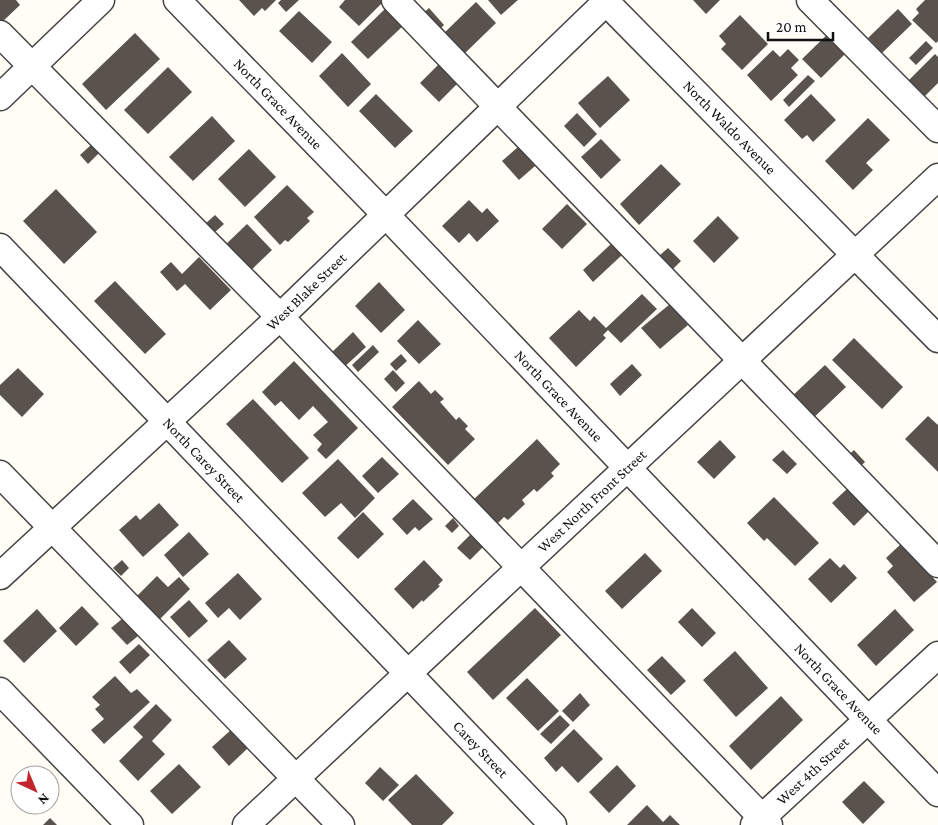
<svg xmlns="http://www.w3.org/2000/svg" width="938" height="825" font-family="'Crimson Pro',serif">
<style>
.building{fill:#5a524d}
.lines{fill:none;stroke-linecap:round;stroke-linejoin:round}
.minor-casing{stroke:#444;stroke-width:29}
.minor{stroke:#fff;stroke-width:26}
.labels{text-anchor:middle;stroke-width:5;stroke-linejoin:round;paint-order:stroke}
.street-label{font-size:15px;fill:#111;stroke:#fff}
</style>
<rect width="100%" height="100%" fill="#fffdf5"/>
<!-- building -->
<g class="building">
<path d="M0,0h16l4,5 -20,19z"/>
<path d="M239,0h37l-11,11 -3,-3 -8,8z"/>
<path d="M281,0h18l-13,12 -8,-9z"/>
<path d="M345,0h40l-26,26 -20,-19z"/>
<path d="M488,0h30l-17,15z"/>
<path d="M693,0h27l-14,14z"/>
<path d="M925,0h13v41l-2,2 -24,-23 7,-7 -3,-4z"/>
<path d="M476,2l20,21 -35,34 -20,-21z"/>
<path d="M388,6l17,18 -37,35 -17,-17z"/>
<path d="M429,8l15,17 -9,9 -16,-17z"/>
<path d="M898,9l14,15 -30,29 -14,-15z"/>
<path d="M299,11l33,31 -20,21 -33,-32z"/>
<path d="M740,15l28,29 -26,26 -21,-21 5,-5 -7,-8z"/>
<path d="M834,28l18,19 -31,31 -19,-19z"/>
<path d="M135,33l25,26 -54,51 -24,-26z"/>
<path d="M926,41l7,7 -17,17 -7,-7z"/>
<path d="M788,49l11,11 -8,8 7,7 -27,26 -24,-26 26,-25 7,7z"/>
<path d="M342,53l29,31 -23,23 -29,-31z"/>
<path d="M935,54l3,3v26l-17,17 -16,-16z"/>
<path d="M440,63l19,19 -20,20 -19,-19z"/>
<path d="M168,67l24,25 -44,42 -24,-24z"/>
<path d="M808,75l7,6 -26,26 -6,-7z"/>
<path d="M608,76l22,24 -30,28 -22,-25z"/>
<path d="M376,94l37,37 -18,17 -36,-37z"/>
<path d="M811,94l25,26 -23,22 -6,-7 -5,4 -18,-19z"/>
<path d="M577,113l20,21 -13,13 -20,-21z"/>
<path d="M212,116l23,25 -42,40 -24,-24z"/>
<path d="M868,118l22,22 -24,23 7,7 -20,20 -28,-29z"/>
<path d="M601,139l20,21 -20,19 -20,-22z"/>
<path d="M91,145l8,8 -11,11 -8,-9z"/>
<path d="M518,147l17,19 -16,14 -17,-19z"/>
<path d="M249,149l27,28 -31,30 -27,-28z"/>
<path d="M661,164l20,20 -42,41 -19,-21z"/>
<path d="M287,185l27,27 -7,6 3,3 -22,21 -3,-2 -5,5 -26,-28z"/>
<path d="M56,189l41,43 -33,32 -41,-43z"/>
<path d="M469,200l13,13 5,-5 12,13 -22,21 -8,-9 -10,10 -17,-17z"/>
<path d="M567,204l20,20 -25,25 -20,-20z"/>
<path d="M215,215l9,9 -10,9 -9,-9z"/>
<path d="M718,216l21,22 -25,25 -21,-22z"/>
<path d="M247,224l25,26 -26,25 -25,-26z"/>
<path d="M611,244l11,11 -29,27 -10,-12z"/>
<path d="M668,248l13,13 -9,9 -13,-14z"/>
<path d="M199,257l32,33 -21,20 -25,-26 -8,7 -17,-19 11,-10 11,12z"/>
<path d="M115,281l51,53 -21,20 -51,-53z"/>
<path d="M379,282l26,28 -24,23 -26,-27z"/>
<path d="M642,294l15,15 -36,34 -13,-13 -5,5 3,3 -30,29 -27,-29 30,-28 11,11 4,-5 12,12z"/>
<path d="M670,304l18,21 -28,24 -19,-21z"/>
<path d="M418,320l23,24 -22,20 -22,-23z"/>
<path d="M353,332l13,15 -25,23 -13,-14z"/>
<path d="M854,338l49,49 -21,22 -50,-49z"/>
<path d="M373,345l6,7 -21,20 -6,-7z"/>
<path d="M401,354l6,7 -11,10 -6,-7z"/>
<path d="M294,361l64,67 -32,31 -9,-9 5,-6 -9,-9 15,-13 -15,-16 -14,14 -18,-19 -6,5 -13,-14z"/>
<path d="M632,364l10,11 -22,21 -10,-12z"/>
<path d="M825,365l21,22 -37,35 -21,-22z"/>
<path d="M18,368l26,26 -22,23 -22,-22v-10z"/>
<path d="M393,370l12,13 -9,9 -12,-13z"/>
<path d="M419,381l12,13 4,-4 9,9 -4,3 16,18 3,-3 9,9 -3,3 10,10 -27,26 -56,-58z"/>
<path d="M253,399l56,59 -27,25 -56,-59z"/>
<path d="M928,416l10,9v47l-33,-33z"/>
<path d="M537,439l23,25 -9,9 3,3 -17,16 -3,-3 -12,11 3,4 -17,16 -4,-3 -9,9 -24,-24z"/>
<path d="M720,440l16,17 -22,22 -17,-17z"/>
<path d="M783,450l14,14 -10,10 -15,-14z"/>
<path d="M854,450l11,12 -12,11 -11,-12z"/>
<path d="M382,457l17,17 -21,19 -16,-17z"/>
<path d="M338,459l37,39 -20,20 -14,-15 -16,14 -23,-24z"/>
<path d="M848,488l25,19 -19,19 -22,-23z"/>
<path d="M774,497l45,46 -24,23 -28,-28 -3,3 -17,-18z"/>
<path d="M413,499l20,20 -14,12 -4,-4 -8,8 -15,-16z"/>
<path d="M159,503l20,22 -36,32 -24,-27 17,-15 4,5z"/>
<path d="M363,512l21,22 -26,25 -21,-21z"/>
<path d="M453,518l6,8 -7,7 -7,-7z"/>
<path d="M189,532l20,22 -26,23 -19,-22z"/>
<path d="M473,532l12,13 -15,15 -13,-12z"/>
<path d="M902,543l35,39 -23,20 -27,-30 6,-6 -7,-8z"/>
<path d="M645,553l17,18 -40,38 -17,-18z"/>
<path d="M830,558l10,10 4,-4 13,14 -26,25 -23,-24z"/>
<path d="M122,560l7,8 -8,8 -8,-8z"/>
<path d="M424,560l19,20 -5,5 2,1 -17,16 -1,-2 -9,9 -19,-20z"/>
<path d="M238,573l24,26 -22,21 -11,-12 -11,10 -13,-15z"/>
<path d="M157,576l11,11 11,-10 11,12 -32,32 -23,-23z"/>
<path d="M189,600l19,21 -19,17 -19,-21z"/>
<path d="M82,606l17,18 -23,22 -17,-18z"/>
<path d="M535,608l26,27 -68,65 -26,-28z"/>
<path d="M692,608l24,25 -14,14 -24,-25z"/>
<path d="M37,609l20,22 -33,32 -21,-22z"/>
<path d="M895,609l19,21 -38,36 -19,-21z"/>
<path d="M122,619l16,17 -11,9 -16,-17z"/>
<path d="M229,640l18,19 -22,20 -18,-19z"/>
<path d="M139,644l11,11 -20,19 -11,-12z"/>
<path d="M735,651l33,37 -32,29 -33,-37z"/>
<path d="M662,656l24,25 -15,14 -24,-25z"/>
<path d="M115,676l16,17 6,-4 13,13 -46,42 -13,-14 13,-11 -9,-10 5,-4 -8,-8z"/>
<path d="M527,678l32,33 -21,20 -32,-33z"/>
<path d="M580,693l10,12 -17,17 -11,-11z"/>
<path d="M781,696l22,24 -52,50 -22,-24z"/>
<path d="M156,704l16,16 -20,21 13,13 -27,27 -19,-20 24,-24 -10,-10z"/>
<path d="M560,715l10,10 -19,19 -11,-10z"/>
<path d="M232,729l17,18 -20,19 -17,-19z"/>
<path d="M574,729l29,30 -25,24 -16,-17 -6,6 -12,-14z"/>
<path d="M179,764l22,23 -29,27 -22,-23z"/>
<path d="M617,765l19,21 -27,27 -20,-21z"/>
<path d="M380,767l19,18 -16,16 -18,-18z"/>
<path d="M416,774l38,39 -12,12h-30l-24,-25z"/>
<path d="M864,781l21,21 -22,22 -21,-22z"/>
<path d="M647,805l16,17 7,-7 10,10h-53z"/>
<path d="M50,818l7,7h-14z"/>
</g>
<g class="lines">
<!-- minor casing -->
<g class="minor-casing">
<g id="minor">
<path id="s1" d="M177,0l208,214 553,579"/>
<path d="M395,0l543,564"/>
<path id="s2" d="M604,0l334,339"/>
<path d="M810,0l128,129"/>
<path d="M0,34l280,283 489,508"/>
<path d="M0,97l101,-97"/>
<path id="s3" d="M0,247l553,578"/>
<path d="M0,474l341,351"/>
<path id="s4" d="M0,576l280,-259 326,-315"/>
<path d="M0,691l130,134"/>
<path id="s5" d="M246,825l692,-648"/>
<path id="s6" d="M754,825l184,-170"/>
</g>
</g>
<!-- minor -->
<use href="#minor" class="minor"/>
</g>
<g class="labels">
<!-- street labels -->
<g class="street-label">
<text dy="5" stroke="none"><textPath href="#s1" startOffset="145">North Grace Avenue</textPath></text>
<text dy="5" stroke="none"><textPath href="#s2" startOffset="179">North Waldo Avenue</textPath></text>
<text dy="5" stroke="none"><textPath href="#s4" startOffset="418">West Blake Street</textPath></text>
<text dy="5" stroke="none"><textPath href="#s1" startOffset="550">North Grace Avenue</textPath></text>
<text dy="5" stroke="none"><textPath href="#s3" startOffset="295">North Carey Street</textPath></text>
<text dy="5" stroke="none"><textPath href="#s5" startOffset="474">West North Front Street</textPath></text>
<text dy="5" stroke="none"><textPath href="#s1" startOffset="955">North Grace Avenue</textPath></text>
<text dy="5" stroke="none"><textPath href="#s3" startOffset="695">Carey Street</textPath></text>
<text dy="5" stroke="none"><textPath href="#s6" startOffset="80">West 4th Street</textPath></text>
</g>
</g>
<!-- north arrow -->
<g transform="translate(35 790) rotate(136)"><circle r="24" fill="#ffffff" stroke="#a0a0a0"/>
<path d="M0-4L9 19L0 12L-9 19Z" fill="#c4262e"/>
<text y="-8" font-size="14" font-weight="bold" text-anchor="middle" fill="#111111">N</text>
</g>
<!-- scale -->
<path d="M768 32v8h65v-8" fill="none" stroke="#111111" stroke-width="2.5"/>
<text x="776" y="32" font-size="15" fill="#111111" stroke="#ffffff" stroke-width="4" paint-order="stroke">20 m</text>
</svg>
